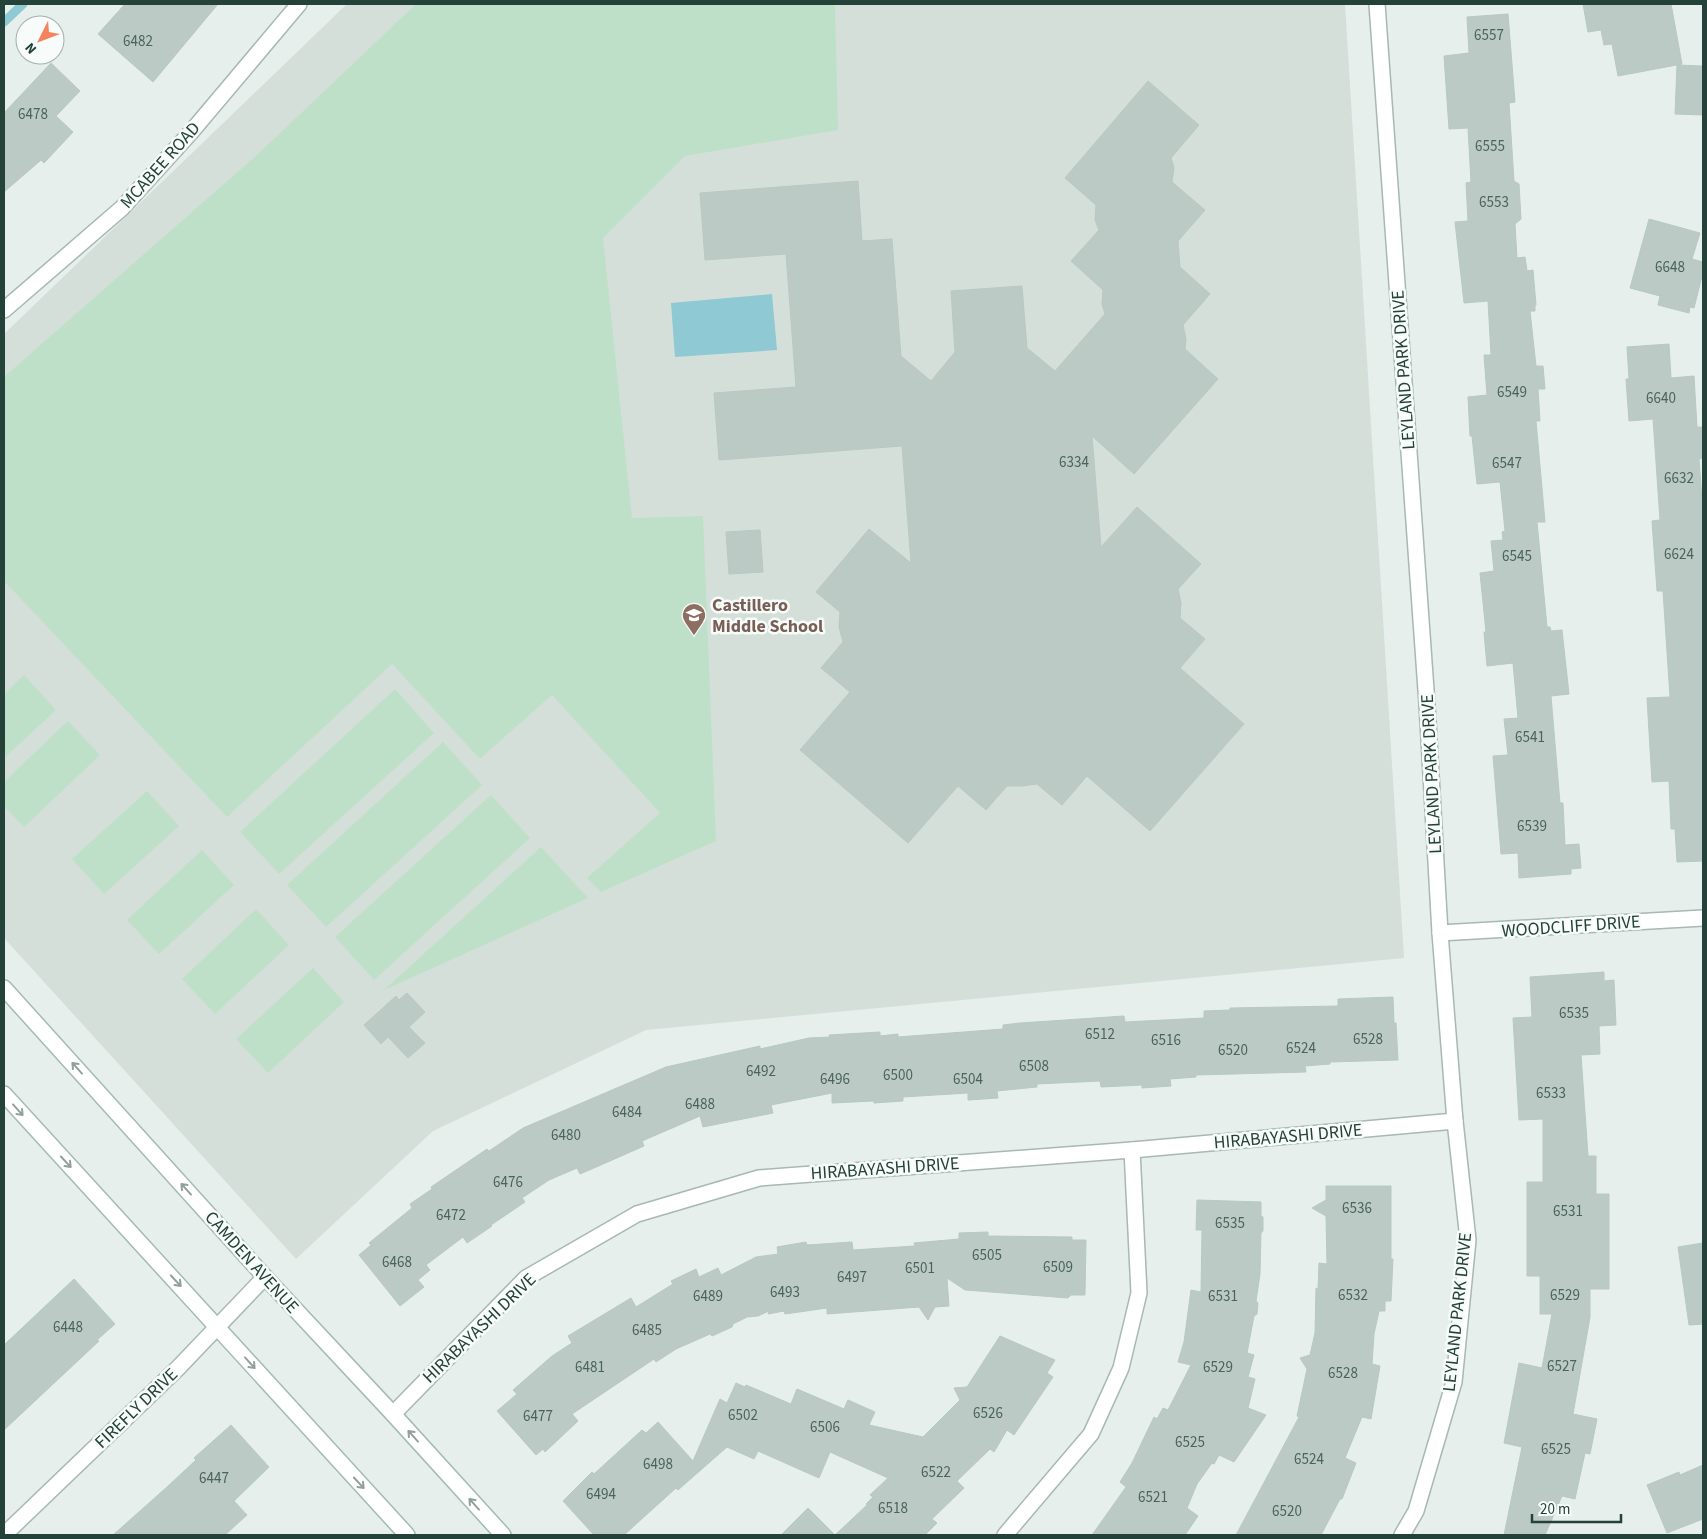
<svg xmlns="http://www.w3.org/2000/svg" width="1707" height="1539" font-family="'Source Sans 3',sans-serif">
<style>
.built{fill:#d4dfda}
.green{fill:#bfe0c8}
.water{fill:#8ec9d4}
.lines{fill:none;stroke-linecap:round;stroke-linejoin:round}
.stream{stroke:#8ec9d4;stroke-width:9}
.building{fill:#bbcac4;stroke:#b8c9c2}
.street-casing{stroke:#a8b8b2;stroke-width:18}
.secondary-casing{stroke:#a4bbb3;stroke-width:18}
.street{stroke:#fff;stroke-width:15}
.secondary{stroke:#fff;stroke-width:15}
.oneway{stroke:#92a09c}
.labels{text-anchor:middle;stroke-width:5;stroke-linejoin:round;paint-order:stroke}
.number-label{font-size:15px;fill:#4a645c}
.street-label{font-size:18px;fill:#24423a;stroke:#f7fbf9}
.education-label{font-size:18px;font-weight:bold;fill:#785e54;stroke:#f7fbf9;text-anchor:start}
</style>
<rect width="100%" height="100%" fill="#e6efeb"/>
<!-- built -->
<path class="built" d="M347,4h998l59,954 -758,72 -213,101 -137,128 -292,-321v-604z"/>
<!-- green -->
<g class="green">
<path d="M416,4h419l3,126 -153,26 -82,82 29,280 71,-2 13,325 -115,51 -14,-14 73,-65 -108,-118 -72,64 -88,-95 -165,153 -223,-236v-204l254,-223z"/>
<path d="M24,675l32,35 -52,48v-64z"/>
<path d="M395,689l39,44 -155,141 -39,-42z"/>
<path d="M68,721l32,34 -76,72 -20,-21v-24z"/>
<path d="M443,742l39,43 -156,142 -39,-42z"/>
<path d="M147,791l32,35 -75,68 -32,-35z"/>
<path d="M491,795l39,43 -156,142 -39,-43z"/>
<path d="M541,847l47,51 -204,92z"/>
<path d="M202,850l32,35 -75,69 -32,-34z"/>
<path d="M256,909l33,36 -74,69 -33,-35z"/>
<path d="M313,968l31,34 -76,71 -32,-34z"/>
</g>
<!-- water -->
<path class="water" d="M772,294l5,56 -102,7 -4,-54z"/>
<g class="lines">
<!-- stream -->
<path class="stream" d="M4,22l19,-18"/>
</g>
<!-- building -->
<g class="building">
<path d="M125,4h93l-65,78 -55,-48z"/>
<path d="M1583,4h88l11,60 -64,12 -6,-32 -8,1 -3,-15 -13,2z"/>
<path d="M1508,14l7,88 -6,1 5,78 5,3 2,35 -6,5 2,34 8,-1 2,14 6,-1 3,35h-1v6h-5l6,55h7l2,23h-7l2,32h-4l9,101h-8l10,105h3l1,4 11,-1 7,64 -18,2 9,107h3l2,42 14,-1 2,24 -10,1v5l-52,4 -1,-25 -17,1 -8,-98 15,-1 -4,-36 14,-1 -5,-55 -26,3 -3,-34h2l-6,-59 14,-2 -3,-30 12,-1 -1,-8 3,-1 -5,-49 -23,2 -5,-48h-2l-2,-39 19,-2 -3,-40h7l-3,-54 -24,2 -9,-81 13,-1 -2,-38 5,-1 -3,-54 -19,1 -5,-73 25,-3 -2,-36z"/>
<path d="M51,63l29,28 -24,25 17,16 -29,31 -3,-3 -37,32v-79z"/>
<path d="M1677,65l26,1v49l-28,-1z"/>
<path d="M1148,81l51,44 -28,33 3,10 -2,14 33,28 -27,31 2,26 30,27 -27,31 3,14 -1,10 33,30 -84,95 -42,-38 9,111 36,-40 64,57 -23,25 3,14 -1,15 25,21 -25,29 64,56 -94,107 -63,-55 -25,29 -25,-21 -15,2h-15l-21,24 -28,-24 -50,57 -108,-93 50,-58 -29,-24 22,-26 -4,-15 1,-15 -24,-20 53,-63 42,34 -9,-117 -183,14 -5,-67 82,-6 -10,-133 -81,6 -5,-67 158,-12 4,60 30,-2 9,117 30,25 24,-29 -4,-61 71,-5 5,62 28,23 50,-57 -3,-10 1,-14 -32,-29 28,-31 -4,-10 1,-15 -31,-27z"/>
<path d="M1649,219l51,14 -8,26 11,3v10l-9,36 -4,-1 -1,6 -31,-8 2,-9 -30,-8z"/>
<path d="M1669,344l2,34 23,-2 3,51h6v31l-4,1 4,55v347l-26,1 -2,-33h-4l-2,-48 -17,1 -5,-84 23,-1 -7,-106h-6l-5,-70 8,-1 -7,-101 -24,2 -3,-42h3l-2,-32z"/>
<path d="M760,530l3,42 -34,2 -3,-42z"/>
<path d="M1604,972v9l10,-1 2,45 -17,1 1,28 -19,1 7,101h8v38h13v95h-19v28l-17,97 24,5 -7,35 -5,-1 -10,46 -13,-3 -17,39h-41l18,-88 -18,-4 15,-80 23,5 10,-54h-12v-38h-13v-94h16v-63l-24,1 -6,-102 19,-1 -2,-40z"/>
<path d="M407,993l18,19 -16,15 16,16 -17,15 -20,-21 -7,7 -17,-19 32,-29 3,4z"/>
<path d="M1393,997l1,26h2l2,37 -68,2v2l-25,2 1,6 -110,3v2l-26,2 1,7 -29,2v-3l-41,2 -1,-6 -63,3v3l-40,4 1,7 -30,2v-7l-65,4v4l-29,2v-2l-42,2v-10l-61,12 2,8 -70,14 -3,-11 -58,25 2,5 -50,22 -14,6 -3,-6 -28,12 -27,18 3,4 -34,23 1,1 -25,17 -4,-6 -37,28 4,5 -12,10 6,7 -24,19 -41,-51 12,-10 -2,-2 43,-35 -2,-4 22,-15 -1,-2 56,-38 2,2 34,-23 143,-61 94,-21v3l49,-11 21,-1 -1,-2 51,-3v4l18,-2v3l105,-8v-4l17,-2 104,-7 1,6 79,-4v-7l26,-1v-2l108,-2v-7z"/>
<path d="M1326,1186h65v73h2l-2,42h-6v10h-6l-5,23 -2,30 8,2 -9,53 -9,-2 -17,41 11,5 -14,36h-2l-19,36h-85l63,-118 -2,-1 10,-47 -7,-11 10,-3 5,-22 1,-45 2,1 1,-26 8,1 -1,-48 -14,-8 14,-8z"/>
<path d="M1197,1200l64,2v14l2,1v14l-2,2 -1,41 -4,27 2,2 -1,11 -3,2 -7,37 7,2 -6,22 7,2 -7,29 18,7 -32,47 -15,-7 -5,9 -2,-1 -15,21 -10,24 11,8 -13,19h-93l34,-48 -6,-5 12,-19 22,-46 3,2 6,-11 5,2 23,-45 -13,-3 6,-20 7,-52 10,2 1,-62h-6z"/>
<path d="M988,1232v4l84,1v3h14l-1,55h-14l-3,3 -103,-8 -18,-12 2,28 -14,1 -7,13 -9,-13 -92,7v-6l-42,6 -1,-3 -16,3 1,-3 -11,5 -11,1 -14,7 -1,3 -20,9 -2,-2 -34,15 -20,13 -2,-3 -82,55 6,7 -33,31 -2,-3 -7,6 -39,-44 20,-17 -4,-4 39,-34 20,-13 -4,-7 63,-38 5,9 37,-23 -2,-3 25,-12 3,8 19,-9 3,7 35,-18 22,-3 -1,-7 29,-5 1,3 45,-3 1,8 62,-4 -1,-3 45,-4v-6z"/>
<path d="M1703,1243v81l-14,1 -11,-78z"/>
<path d="M74,1279l41,45 -18,16 2,1 -95,89v-85z"/>
<path d="M1000,1336l55,24 -8,13 6,4 -39,58 -7,-5 -13,22 -4,-3 -33,32 7,7 -32,31 5,4 -12,12h-144l27,-27 27,27 32,-30 -1,-1 7,-7 -3,-2 18,-17 -58,-26 -11,26 -61,-27 -4,8 -27,-12 -49,43 -2,-2 -52,47h-30l-31,-34 29,-29 2,2 48,-44 4,3 12,-11 35,39 27,-62 7,4 9,-20 9,4 1,-2 45,19 6,-15 47,20 4,-9 27,12 -6,13 54,12 37,-37 -6,-12 13,-1z"/>
<path d="M231,1425l38,42 -35,34 13,14 -22,20h-112l54,-48 29,-27 -2,-2z"/>
<path d="M1703,1465v54l-36,14 -20,-48 32,-13 1,3z"/>
</g>
<g class="lines">
<!-- street casing -->
<g class="street-casing">
<g id="street">
<path d="M1377,4l50,700 13,229 15,188 13,119 -14,142 -38,129 -14,24"/>
<path d="M4,310l118,-102 70,-77 107,-127"/>
<path d="M1440,933l263,-15"/>
<path d="M393,1414l133,-136 111,-64 122,-36 373,-28 323,-29"/>
<path d="M4,1535l174,-167 87,-91"/>
<path d="M1005,1535l86,-101 30,-66 18,-75 -7,-143"/>
</g>
</g>
<!-- secondary casing -->
<g class="secondary-casing">
<g id="secondary">
<path d="M4,988l261,289 128,137 110,121"/>
<path d="M4,1094l403,441"/>
</g>
</g>
<!-- street -->
<use href="#street" class="street"/>
<!-- secondary -->
<use href="#secondary" class="secondary"/>
</g>
<!-- one-way arrows -->
<defs><path id="oneway-shaft" d="M-6 0H5M1.5-3L5.5 0L1.5 3" fill="none" stroke-width="1.6" stroke-linecap="round" stroke-linejoin="round" transform="scale(1.25)"/></defs>
<g class="oneway">
<use href="#oneway-shaft" transform="translate(77 1068) rotate(-132)"/>
<use href="#oneway-shaft" transform="translate(18 1110) rotate(48)"/>
<use href="#oneway-shaft" transform="translate(66 1162) rotate(47)"/>
<use href="#oneway-shaft" transform="translate(186 1189) rotate(-132)"/>
<use href="#oneway-shaft" transform="translate(176 1281) rotate(47)"/>
<use href="#oneway-shaft" transform="translate(250 1363) rotate(48)"/>
<use href="#oneway-shaft" transform="translate(413 1436) rotate(-132)"/>
<use href="#oneway-shaft" transform="translate(359 1483) rotate(47)"/>
<use href="#oneway-shaft" transform="translate(474 1504) rotate(-132)"/>
</g>
<!-- icons -->
<defs>
<g id="school-pin" transform="scale(1.25)"><path d="M0 17L-7.5 6A9.5 9.5 0 1 1 7.5 6Z" fill="#8d6e63" stroke="#f7fbf9"/><path d="M0-5L7-2L0 1L-7-2ZM-4 1L0 2.5L4 1V4Q0 6-4 4Z" fill="#fff"/></g>
</defs>
<g fill-rule="evenodd">
<use href="#school-pin" x="694" y="615"/>
</g>
<g class="labels">
<!-- number labels -->
<g class="number-label">
<text x="1489" y="40">6557</text>
<text x="138" y="46">6482</text>
<text x="33" y="119">6478</text>
<text x="1490" y="151">6555</text>
<text x="1494" y="207">6553</text>
<text x="1670" y="272">6648</text>
<text x="1512" y="397">6549</text>
<text x="1661" y="403">6640</text>
<text x="1074" y="467">6334</text>
<text x="1507" y="468">6547</text>
<text x="1679" y="483">6632</text>
<text x="1679" y="559">6624</text>
<text x="1517" y="561">6545</text>
<text x="1530" y="742">6541</text>
<text x="1532" y="831">6539</text>
<text x="1574" y="1018">6535</text>
<text x="1100" y="1039">6512</text>
<text x="1368" y="1044">6528</text>
<text x="1166" y="1045">6516</text>
<text x="1301" y="1053">6524</text>
<text x="1233" y="1055">6520</text>
<text x="1034" y="1071">6508</text>
<text x="761" y="1076">6492</text>
<text x="898" y="1080">6500</text>
<text x="835" y="1084">6496</text>
<text x="968" y="1084">6504</text>
<text x="1551" y="1098">6533</text>
<text x="700" y="1109">6488</text>
<text x="627" y="1117">6484</text>
<text x="566" y="1140">6480</text>
<text x="508" y="1187">6476</text>
<text x="1357" y="1213">6536</text>
<text x="1568" y="1216">6531</text>
<text x="451" y="1220">6472</text>
<text x="1230" y="1228">6535</text>
<text x="987" y="1260">6505</text>
<text x="397" y="1267">6468</text>
<text x="1058" y="1272">6509</text>
<text x="920" y="1273">6501</text>
<text x="852" y="1282">6497</text>
<text x="785" y="1297">6493</text>
<text x="1353" y="1300">6532</text>
<text x="1565" y="1300">6529</text>
<text x="708" y="1301">6489</text>
<text x="1223" y="1301">6531</text>
<text x="68" y="1332">6448</text>
<text x="647" y="1335">6485</text>
<text x="1562" y="1371">6527</text>
<text x="590" y="1372">6481</text>
<text x="1218" y="1372">6529</text>
<text x="1343" y="1378">6528</text>
<text x="988" y="1418">6526</text>
<text x="743" y="1420">6502</text>
<text x="538" y="1421">6477</text>
<text x="825" y="1432">6506</text>
<text x="1190" y="1447">6525</text>
<text x="1556" y="1454">6525</text>
<text x="1309" y="1464">6524</text>
<text x="658" y="1469">6498</text>
<text x="936" y="1477">6522</text>
<text x="214" y="1483">6447</text>
<text x="601" y="1499">6494</text>
<text x="1153" y="1502">6521</text>
<text x="893" y="1513">6518</text>
<text x="1287" y="1516">6520</text>
</g>
<!-- street labels -->
<g class="street-label">
<text transform="translate(160 165) rotate(-48)" y="6">MCABEE ROAD</text>
<text transform="translate(1403 370) rotate(-94)" y="6">LEYLAND PARK DRIVE</text>
<text transform="translate(1431 774) rotate(-93)" y="6">LEYLAND PARK DRIVE</text>
<text transform="translate(1571 926) rotate(-4)" y="6">WOODCLIFF DRIVE</text>
<text transform="translate(1288 1136) rotate(-5)" y="6">HIRABAYASHI DRIVE</text>
<text transform="translate(885 1168) rotate(-4)" y="6">HIRABAYASHI DRIVE</text>
<text transform="translate(252 1262) rotate(48)" y="6">CAMDEN AVENUE</text>
<text transform="translate(1457 1312) rotate(-84)" y="6">LEYLAND PARK DRIVE</text>
<text transform="translate(479 1328) rotate(-44)" y="6">HIRABAYASHI DRIVE</text>
<text transform="translate(136 1408) rotate(-44)" y="6">FIREFLY DRIVE</text>
</g>
<!-- education labels -->
<g class="education-label">
<text x="712" y="611">Castillero<tspan x="712" dy="21">Middle School</tspan></text>
</g>
</g>
<!-- border -->
<rect width="1707" height="1539" fill="none" stroke="#24423a" stroke-width="10"/>
<!-- north arrow -->
<g transform="translate(40 40) rotate(228)"><circle r="24" fill="#f7fbf9" stroke="#a3b1ad"/>
<path d="M0-4L9 19L0 12L-9 19Z" fill="#f4845f"/>
<text y="-8" font-size="14" font-weight="bold" text-anchor="middle" fill="#24423a">N</text>
</g>
<!-- scale -->
<path d="M1532 1514v8h89v-8" fill="none" stroke="#24423a" stroke-width="2.5"/>
<text x="1540" y="1514" font-size="15" fill="#24423a" stroke="#f7fbf9" stroke-width="4" paint-order="stroke">20 m</text>
</svg>
